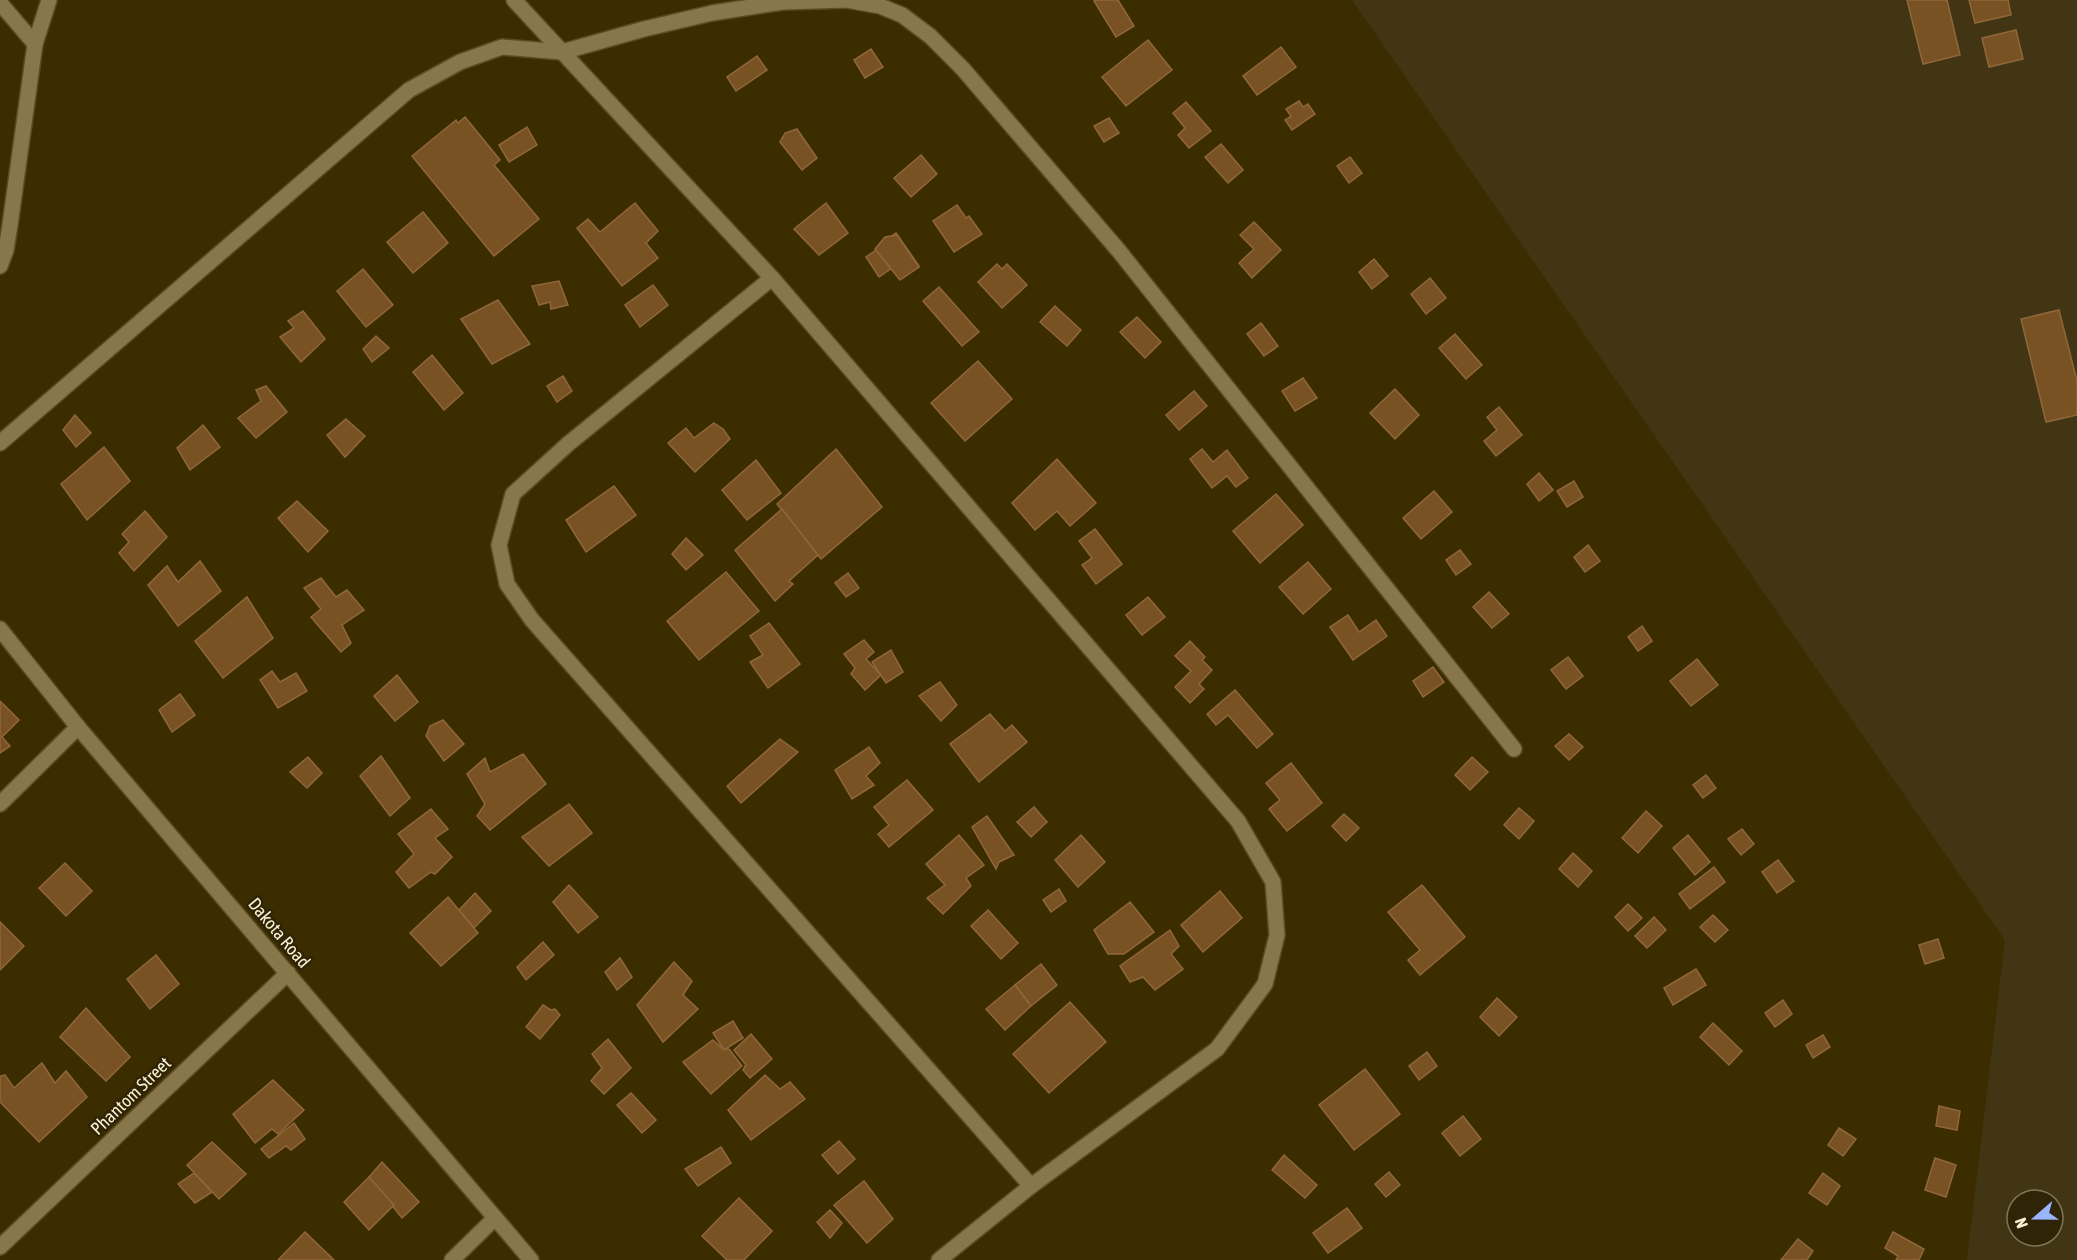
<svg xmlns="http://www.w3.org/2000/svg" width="2077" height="1260" font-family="'Asap Condensed',sans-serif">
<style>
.built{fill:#423513;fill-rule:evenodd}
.building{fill:#795224;stroke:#8f673b;stroke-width:1.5}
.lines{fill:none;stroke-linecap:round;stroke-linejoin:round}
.minor-casing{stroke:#5b4c22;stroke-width:18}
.minor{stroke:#89774c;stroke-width:15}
.labels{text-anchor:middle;stroke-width:5;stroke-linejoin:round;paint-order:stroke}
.street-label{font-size:18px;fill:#fdf1d4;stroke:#2f2406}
</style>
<rect width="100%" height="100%" fill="#3c2d00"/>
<!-- built -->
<path class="built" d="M1352,0h725v1260h-110l38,-320zM2017,1200h36v36h-36z"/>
<!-- building -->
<g class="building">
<path d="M1096,0h22l16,26 -18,11 -22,-36z"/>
<path d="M1907,0h40l13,55 -37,9z"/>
<path d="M1969,0h39l3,15 -36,8z"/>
<path d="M2016,30l7,29 -34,8 -7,-29z"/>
<path d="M1148,40l24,30 -46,36 -24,-29z"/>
<path d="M1281,47l15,20 -39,28 -14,-19z"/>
<path d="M871,49l12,18 -18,11 -11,-18z"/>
<path d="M757,56l10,14 -31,21 -9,-14z"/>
<path d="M1299,101l4,6 5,-3 7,10 -23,16 -7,-10 6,-4 -5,-7z"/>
<path d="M1186,102l25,29 -22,17 -11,-13 7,-7 -12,-15z"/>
<path d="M465,117l35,43 -6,5 45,54 -45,37 -82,-100 44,-36 2,3z"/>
<path d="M1109,118l10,15 -15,9 -10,-16z"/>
<path d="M527,127l10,18 -28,17 -10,-17z"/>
<path d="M797,129l20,29 -15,12 -22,-28 5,-9z"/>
<path d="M1221,144l22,26 -15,13 -23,-26z"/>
<path d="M921,155l16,19 -26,23 -17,-19z"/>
<path d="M1350,157l12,16 -13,10 -12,-17z"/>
<path d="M635,203l23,28 -12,12 12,15 -36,28 -45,-58 11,-9 12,13z"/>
<path d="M826,203l22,30 -29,22 -25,-26z"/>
<path d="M957,205l9,13 3,-2 13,18 -28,18 -21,-31z"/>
<path d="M423,212l25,31 -35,30 -26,-31z"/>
<path d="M1254,222l27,28 -29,28 -13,-15 15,-14 -14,-14z"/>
<path d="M896,233l23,33 -16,11 -8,-11 -16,11 -13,-20 16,-11 -2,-2z"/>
<path d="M897,235l22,32 -19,13 -25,-31 10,-12z"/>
<path d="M1374,259l14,17 -16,13 -13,-17z"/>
<path d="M997,264l5,5 5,-5 20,21 -25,23 -24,-26z"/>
<path d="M363,269l30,36 -27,22 -29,-36z"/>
<path d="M1430,278l16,20 -20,16 -15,-20z"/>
<path d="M559,281l9,24 -17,4 -1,-7 -11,3 -7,-19z"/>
<path d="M653,285l15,20 -28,22 -15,-22z"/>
<path d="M939,287l40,45 -17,14 -39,-45z"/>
<path d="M498,300l32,44 -38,20 -31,-45z"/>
<path d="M1055,306l26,24 -14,16 -27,-24z"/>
<path d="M2059,310l18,71v34l-31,7 -25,-103z"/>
<path d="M303,311l22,28 -24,23 -21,-25 14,-9 -6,-7z"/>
<path d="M1137,317l24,25 -16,16 -25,-26z"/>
<path d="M1261,323l17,23 -14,10 -17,-22z"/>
<path d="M1455,334l27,31 -16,14 -27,-31z"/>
<path d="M376,336l13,12 -17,14 -9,-13z"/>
<path d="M432,355l31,38 -19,17 -31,-38z"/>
<path d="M978,361l34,38 -47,42 -34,-38z"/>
<path d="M563,376l9,15 -15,11 -10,-16z"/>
<path d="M1303,378l14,20 -22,13 -13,-20z"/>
<path d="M266,386l21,26 -31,26 -18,-20 23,-17 -5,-11z"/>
<path d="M1395,389l24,26 -24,24 -25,-26z"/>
<path d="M1194,391l13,15 -28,24 -13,-15z"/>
<path d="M1499,407l23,28 -26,21 -12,-15 13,-11 -10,-13z"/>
<path d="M75,415l16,18 -15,14 -13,-17z"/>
<path d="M346,419l19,17 -20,21 -18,-22z"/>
<path d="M714,423l9,6 7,10 -35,33 -27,-29 18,-15 8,10z"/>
<path d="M203,425l17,22 -30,23 -13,-22z"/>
<path d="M104,447l26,34 -43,39 -26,-36z"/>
<path d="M836,449l46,58 -61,52 -44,-55z"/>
<path d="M1202,449l11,13 14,-12 21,28 -12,9 -9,-11 -15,12 -22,-29z"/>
<path d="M1057,459l39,44 -26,23 -13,-15 -22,19 -23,-27z"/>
<path d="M756,460l25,33 -34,27 -25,-30z"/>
<path d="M1539,473l14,17 -14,11 -12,-17z"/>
<path d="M1574,481l9,16 -16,10 -10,-16z"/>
<path d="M614,486l22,29 -50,37 -20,-32z"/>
<path d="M1434,491l18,21 -31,27 -18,-21z"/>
<path d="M1276,494l27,31 -43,38 -27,-32z"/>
<path d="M297,501l31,30 -20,21 -30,-34z"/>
<path d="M782,509l36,46 -29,26 4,3 -18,17 -40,-51z"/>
<path d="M145,511l22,26 -33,34 -15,-18 10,-11 -7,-8z"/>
<path d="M1095,529l27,35 -26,20 -14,-19 10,-7 -13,-17z"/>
<path d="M686,538l17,17 -17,15 -14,-16z"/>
<path d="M1588,545l12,16 -15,11 -11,-15z"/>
<path d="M1460,550l11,14 -15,11 -10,-15z"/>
<path d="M200,561l21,30 -43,35 -30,-41 19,-19 11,16z"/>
<path d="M1308,562l23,27 -28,25 -24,-27z"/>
<path d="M726,572l33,39 -60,49 -32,-39z"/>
<path d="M848,573l11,15 -13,9 -11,-14z"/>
<path d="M321,578l15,19 11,-7 17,20 -22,15 9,18 -10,9 -30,-35 10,-8 -17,-21z"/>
<path d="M1489,592l20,22 -17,14 -19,-21z"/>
<path d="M247,597l26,41 -50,40 -28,-37z"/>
<path d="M1148,597l17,20 -23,18 -16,-20z"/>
<path d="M1348,615l11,17 17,-12 11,16 -34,24 -23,-33z"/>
<path d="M769,623l31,41 -32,24 -18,-26 13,-7 -13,-19z"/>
<path d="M1642,626l10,15 -14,10 -10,-14z"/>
<path d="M864,640l10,12 -8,7 15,16 -16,15 -14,-16 4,-6 -11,-14z"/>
<path d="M1190,641l15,16 -3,3 10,10 -13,14 5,5 -14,14 -15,-16 16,-16 -16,-15z"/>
<path d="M891,650l12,22 -17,11 -14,-21z"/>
<path d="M1568,657l15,19 -17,13 -15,-19z"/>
<path d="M1697,659l21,26 -27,21 -21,-25z"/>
<path d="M1433,667l11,15 -21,15 -10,-16z"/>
<path d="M272,671l8,11 16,-9 11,18 -29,17 -18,-28z"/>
<path d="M397,675l21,27 -23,19 -21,-25z"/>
<path d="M940,682l17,23 -16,16 -22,-25z"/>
<path d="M1235,690l38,44 -16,14 -29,-33 -12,10 -9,-11z"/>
<path d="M180,694l15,21 -23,17 -13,-22z"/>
<path d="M0,701l19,19 -17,17 8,9 -10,7z"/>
<path d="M990,714l15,17 7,-6 15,17 -48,40 -29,-38z"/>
<path d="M443,720l21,24 -20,17 -18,-25 4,-10z"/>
<path d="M1569,734l14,13 -14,13 -14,-14z"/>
<path d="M780,739l18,13 -57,51 -14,-17z"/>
<path d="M869,747l11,16 -14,13 8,9 -22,14 -17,-29z"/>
<path d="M523,754l23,30 -56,46 -13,-14 8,-12 -18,-30 18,-16 5,14z"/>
<path d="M381,756l29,42 -20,18 -30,-40z"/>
<path d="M308,757l14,16 -15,15 -17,-16z"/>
<path d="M1472,757l16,15 -18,18 -15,-15z"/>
<path d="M1291,763l31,40 -35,28 -18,-22 11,-9 -14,-17z"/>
<path d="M1706,775l10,13 -13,10 -10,-13z"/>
<path d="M907,780l26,30 -44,37 -11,-13 11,-9 -15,-18z"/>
<path d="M569,804l23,29 -43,33 -27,-29z"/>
<path d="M1034,807l13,15 -16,15 -14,-15z"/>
<path d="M1519,808l15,13 -15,18 -15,-14z"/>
<path d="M431,809l17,20 -13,9 17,19 -17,17 -4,-2 -22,16 -13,-16 18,-18 -16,-20z"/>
<path d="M1646,811l16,15 -24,27 -16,-15z"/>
<path d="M1344,814l15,14 -13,13 -14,-15z"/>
<path d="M987,816l27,39 -15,7 -3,7 -24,-42z"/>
<path d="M1742,829l12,15 -13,11 -13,-16z"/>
<path d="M959,835l25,30 -18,13 5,8 -28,28 -16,-16 18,-13 -19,-21z"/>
<path d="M1081,835l24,27 -27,25 -23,-27z"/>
<path d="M1688,835l22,27 -15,13 -22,-27z"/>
<path d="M1573,853l19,18 -14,16 -19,-18z"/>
<path d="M1778,860l16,21 -17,12 -15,-21z"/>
<path d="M65,863l27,28 -26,25 -27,-28z"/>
<path d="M1714,867l11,15 -35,27 -11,-15z"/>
<path d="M569,885l29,32 -20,16 -25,-31z"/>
<path d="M1422,885l43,52 -45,38 -12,-15 12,-10 -32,-38z"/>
<path d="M1059,889l7,12 -15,11 -8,-12z"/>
<path d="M1220,891l22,27 -39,34 -22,-27z"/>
<path d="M475,893l16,18 -17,17 -15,-18z"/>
<path d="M448,897l30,36 -37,33 -31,-33z"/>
<path d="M1130,902l24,30 -30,22h-16l-14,-24z"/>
<path d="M1628,904l14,14 -14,13 -13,-14z"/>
<path d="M988,910l30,33 -17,16 -30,-33z"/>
<path d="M1713,915l15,15 -13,12 -15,-15z"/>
<path d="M1654,917l12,13 -19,18 -12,-12z"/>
<path d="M0,922l24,24 -24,24z"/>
<path d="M1170,930l9,16 -8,8 12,15 -28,21 -12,-13 -13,5 -10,-16z"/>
<path d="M1938,939l6,19 -19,6 -6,-19z"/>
<path d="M543,942l11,13 -28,25 -9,-13z"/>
<path d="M156,955l23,29 -29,25 -23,-30z"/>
<path d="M620,958l12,19 -15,13 -12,-18z"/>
<path d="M674,962l18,19 -9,14 15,14 -35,33 -26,-37z"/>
<path d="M1041,964l16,21 -26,21 -16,-21z"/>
<path d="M1696,969l10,16 -33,20 -9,-17z"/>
<path d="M1015,985l16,21 -26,24 -19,-21z"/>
<path d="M1497,998l20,19 -18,19 -19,-19z"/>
<path d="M1783,1000l9,14 -17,13 -10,-14z"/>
<path d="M1070,1002l36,40 -57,51 -36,-39z"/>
<path d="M543,1005l8,5 4,-1 5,6 -20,24 -14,-12z"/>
<path d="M86,1008l44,49 -24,24 -46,-44z"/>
<path d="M733,1021l10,17 -19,12 -11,-17z"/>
<path d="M1713,1023l29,28 -13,14 -29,-28z"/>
<path d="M751,1034l21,25 -22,19 -7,-8 3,-5 -12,-15z"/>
<path d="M1823,1035l7,12 -17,11 -7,-13z"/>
<path d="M608,1039l23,29 -27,26 -13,-13 11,-13 -10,-14z"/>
<path d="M713,1040l11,10 5,-1 13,17 -31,28 -28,-32z"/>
<path d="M1427,1052l10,14 -18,14 -10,-14z"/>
<path d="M42,1063l13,20 11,-12 21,26 -48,45 -39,-40v-26l5,-1 9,13z"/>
<path d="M1365,1069l35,45 -46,36 -35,-45z"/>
<path d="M765,1075l15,14 10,-7 15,17 -54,41 -23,-30z"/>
<path d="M273,1080l31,30 -26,24 -6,-5 -17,14 -22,-29z"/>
<path d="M631,1093l25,27 -14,13 -25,-28z"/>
<path d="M1939,1106l21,5 -3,19 -21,-4z"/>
<path d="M1463,1116l18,23 -21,17 -18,-23z"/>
<path d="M294,1123l11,16 -14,11 -5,-4 -17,12 -8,-9z"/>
<path d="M1839,1128l17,11 -13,17 -15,-11z"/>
<path d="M839,1141l16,18 -17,15 -16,-19z"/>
<path d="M212,1142l34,32 -27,25 -32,-34z"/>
<path d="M721,1147l10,16 -33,23 -13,-17z"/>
<path d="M1284,1155l33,30 -12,13 -33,-28z"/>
<path d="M1935,1158l21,7 -10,32 -21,-7z"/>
<path d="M382,1162l37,40 -17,16 -33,-41z"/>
<path d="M1389,1172l11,13 -14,12 -11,-13z"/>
<path d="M194,1173l18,19 -17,11 -17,-19z"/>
<path d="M1823,1173l17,13 -13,19 -18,-12z"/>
<path d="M369,1177l25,28 -25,25 -25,-28z"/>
<path d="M864,1181l29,38 -26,24 -33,-38z"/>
<path d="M739,1198l33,33 -28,29h-17l-25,-24z"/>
<path d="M1347,1208l15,20 -34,25 -15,-20z"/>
<path d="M830,1210l12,13 -12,15 -13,-16z"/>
<path d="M305,1232l29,28h-56z"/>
<path d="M1893,1232l31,17 -5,11h-23l2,-4 -13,-8z"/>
<path d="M1798,1239l15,12 -6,9h-26z"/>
</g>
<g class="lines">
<!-- minor casing -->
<g class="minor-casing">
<g id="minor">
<path d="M514,0l258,278 466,543 35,61 4,53 -12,49 -48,65 -186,137 -92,74"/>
<path d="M0,3l35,41"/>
<path d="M0,266l6,-16 4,-25 25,-181 14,-44"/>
<path d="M772,278l-204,166 -55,50 -14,51 8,39 25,36 499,566"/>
<path d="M0,443l409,-353 51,-28 42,-15 60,5 82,-23 68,-16 71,-11 64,-2 33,6 22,9 28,21 33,33 156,182 395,498"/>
<path d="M0,629l78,98 453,533"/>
<path d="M0,804l78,-77"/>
<path d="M0,1247l288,-274"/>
<path d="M452,1260l43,-42"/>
</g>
</g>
<!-- minor -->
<use href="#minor" class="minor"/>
</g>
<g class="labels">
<!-- street labels -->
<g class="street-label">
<text transform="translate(279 933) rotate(50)" y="6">Dakota Road</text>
<text transform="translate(131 1096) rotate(-44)" y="6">Phantom Street</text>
</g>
</g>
<!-- north arrow -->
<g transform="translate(2035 1218) rotate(250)"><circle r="28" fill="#2f2406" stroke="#817658" stroke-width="1.5"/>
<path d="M0-4.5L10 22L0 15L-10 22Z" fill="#99b5fd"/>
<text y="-9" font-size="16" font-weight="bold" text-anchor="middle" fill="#fdf1d4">N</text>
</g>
</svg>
